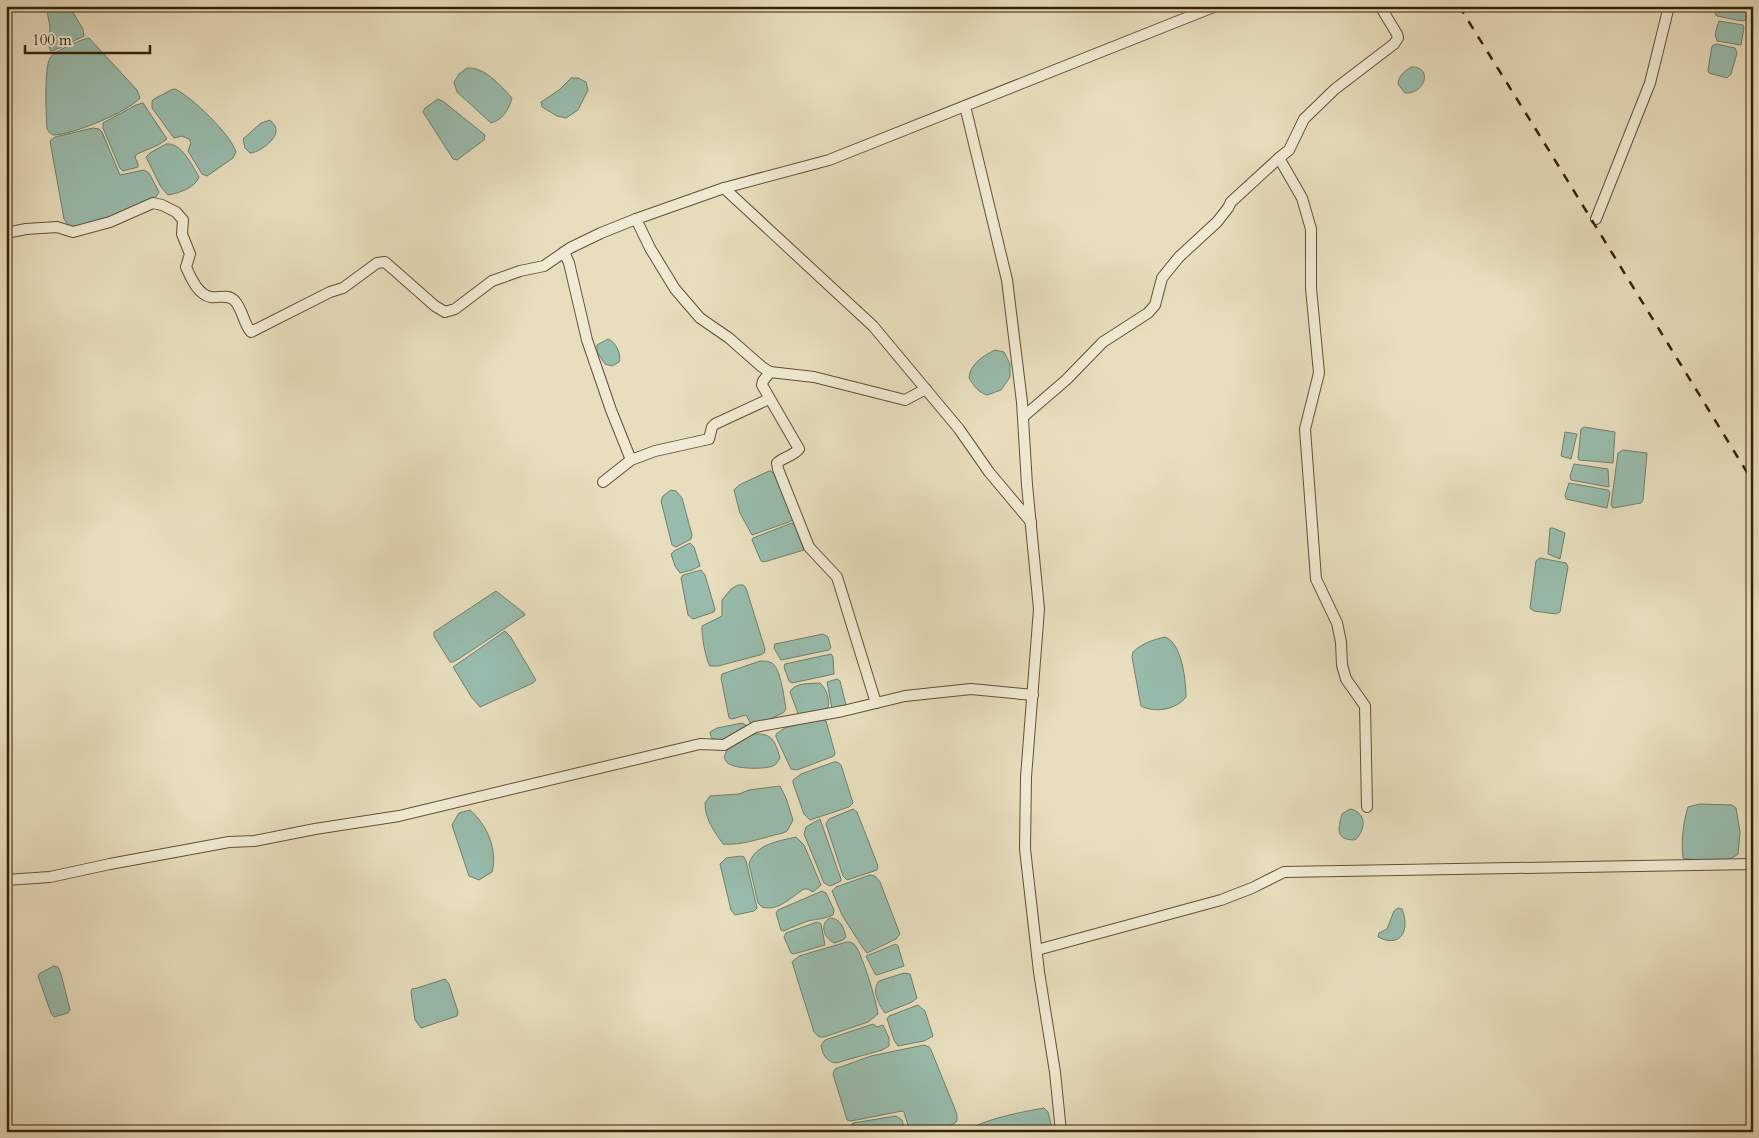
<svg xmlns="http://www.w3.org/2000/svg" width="1759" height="1138" font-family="Cardo,serif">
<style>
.water{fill:#98bcad;stroke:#707e6a}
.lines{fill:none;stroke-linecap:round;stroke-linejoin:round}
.street-casing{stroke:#615034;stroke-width:12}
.street{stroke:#f0ead4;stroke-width:10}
.rail{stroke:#342106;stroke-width:2.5;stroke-dasharray:9 9;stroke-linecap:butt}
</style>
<rect width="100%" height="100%" fill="#e8debd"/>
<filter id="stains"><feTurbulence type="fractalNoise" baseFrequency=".004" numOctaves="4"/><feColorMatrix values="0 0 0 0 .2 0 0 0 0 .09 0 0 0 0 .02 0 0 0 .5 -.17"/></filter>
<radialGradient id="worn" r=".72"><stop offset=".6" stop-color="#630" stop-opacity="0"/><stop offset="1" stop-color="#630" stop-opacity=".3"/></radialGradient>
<!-- water -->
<g class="water">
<path d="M46,6h23l14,23 1,7 -29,14 -4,1 -2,-4 1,-20z"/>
<path d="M1717,6h31l-2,14 -4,1 -25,-5 -2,-2z"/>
<path d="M1719,21l24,4 1,3 -3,17 -24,-4 -2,-7z"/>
<path d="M89,38l48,52 3,8c-12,14 -68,37 -87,37l-3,-2 -3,-4c-1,-14 -3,-60 3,-71 4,-7 32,-19 39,-20z"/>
<path d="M1716,44l19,4 2,5 -6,21 -4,4 -18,-5 -1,-3 4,-24z"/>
<path d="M1411,67c22,-1 15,27 -6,26l-7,-9c1,-9 6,-12 13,-17z"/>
<path d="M467,68c18,-1 33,17 45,30 -3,11 -9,22 -21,25l-34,-31 -3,-10 5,-8z"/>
<path d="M571,78h7l8,4 2,8 -10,20 -12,8 -9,-2 -15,-9 -1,-5 18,-12z"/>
<path d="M175,89c17,8 56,46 61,63l-3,6 -26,18 -5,-2 -14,-23 3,-8 -2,-4 -7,-3 -8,2 -22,-30v-7l2,-2 17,-9z"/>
<path d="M438,99l6,3 41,33 -1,5 -27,20 -4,-1 -30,-47 2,-4z"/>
<path d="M143,103l24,36 -9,6 -21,9 -2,3 3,7v3l-15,4 -3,-3 -17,-40v-5l33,-18z"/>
<path d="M270,120c3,3 6,6 6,10 1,10 -18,23 -26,23l-5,-5 -2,-9 18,-16z"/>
<path d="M93,128l6,1 3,3 18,43 24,-5 5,3 10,19 -3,5 -52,22 -31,8 -5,-2 -4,-6 -14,-78 5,-4z"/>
<path d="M166,144c15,-2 26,21 33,33 -4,11 -20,16 -31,18l-7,-8 -15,-30 4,-4z"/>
<path d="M608,339c8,3 14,16 11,23l-7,4 -7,-2 -8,-12v-7z"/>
<path d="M995,350l9,2 6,12v13l-9,13 -14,5c-9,-3 -13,-9 -18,-17 1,-14 14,-22 26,-28z"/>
<path d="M1584,427l31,5 -2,31 -34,-3 -1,-2 3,-29z"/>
<path d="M1565,432l12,2 -6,25 -10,-3z"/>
<path d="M1623,450l24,3 -4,47 -2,3 -28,5 -2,-3 7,-52z"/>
<path d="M1574,464l34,5 1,18 -38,-7 -1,-4z"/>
<path d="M769,471h2l5,5 18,43 -5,3 -37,13 -12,-22 -6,-23 5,-5z"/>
<path d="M1569,483l39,7 2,2 -3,16 -41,-9 -1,-4z"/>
<path d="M671,490l5,1 6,7 10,37 -1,4 -15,8 -4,-2 -11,-44 2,-5z"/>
<path d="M792,523l3,3 9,24 -40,12 -3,-1 -9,-21 1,-2z"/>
<path d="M1550,528h3l12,5 -5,26 -12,-5z"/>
<path d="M690,543l4,4 6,19 -8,4 -12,3 -5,-7 -4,-12 3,-3z"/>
<path d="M1540,558l26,5 2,4 -8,45 -4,2 -22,-3 -4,-3 6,-47z"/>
<path d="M701,570l4,5 10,34 -1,3 -21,7 -5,-4 -7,-37 2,-3z"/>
<path d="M738,585h5l3,3 19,61 -1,4 -4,2 -42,11h-8c-4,-5 -9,-33 -8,-40l20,-10v-16l9,-11z"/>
<path d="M496,591l28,22 1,2 -65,43 -7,4h-3l-16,-26v-4z"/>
<path d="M505,631l5,5 26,44 -3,3 -53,24 -8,-9 -19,-31z"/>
<path d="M823,634l5,3 3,11 -2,2 -48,10 -7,-12 1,-4 5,-1z"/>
<path d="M1165,637c17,6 21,44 21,60 -10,13 -31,16 -45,9l-9,-49 1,-5c10,-9 19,-12 32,-15z"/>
<path d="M831,654l2,3 1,17 -42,9 -3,-2 -5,-14 1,-3z"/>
<path d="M760,661c4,0 8,0 12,2 9,6 12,35 14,46l-3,4 -24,11h-8l-5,-9 -14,4 -3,-1 -8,-40 1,-4z"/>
<path d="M837,679l3,2 6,24 -1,1 -13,3 -5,-27z"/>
<path d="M820,683c7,6 11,19 7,27l-28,6 -9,-24c5,-10 20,-8 30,-9z"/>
<path d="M818,719l8,2 9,32 -1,3 -37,14 -6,-1 -15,-32v-3l9,-6z"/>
<path d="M742,723l4,2 -1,3c-8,5 -33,24 -35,4l7,-4z"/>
<path d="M753,734c19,-1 22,6 27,24 -2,3 -3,5 -5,7 -8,5 -38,4 -46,-1 -3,-2 -3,-3 -5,-7l3,-7z"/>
<path d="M834,762h3l4,3 12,38 -4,4 -39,13 -6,-6 -11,-31v-3l8,-6z"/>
<path d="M780,786l6,12 7,22 -6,11 -4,2c-19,4 -41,13 -60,11 -9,-13 -18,-25 -18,-41l5,-7 29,-2 10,-4z"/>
<path d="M1700,804l32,1 4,3 4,24 -2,22c-13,11 -39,7 -55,4 -2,-17 0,-34 5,-51z"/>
<path d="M853,809l4,3 21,54 -1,4 -30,10 -4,-4 -17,-52 3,-5z"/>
<path d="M1350,809c17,3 16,21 5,31 -20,0 -17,-11 -13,-26z"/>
<path d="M470,810c17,15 28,40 22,62l-13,8 -10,-4 -17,-51 7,-12z"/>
<path d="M820,819l21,60v2l-11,5 -6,-3 -20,-49 2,-7z"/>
<path d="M796,837l8,8 17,40 -8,7 -5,-3h-4c-13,8 -26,23 -42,18l-4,-4 -9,-39c6,-20 30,-23 47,-27z"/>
<path d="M741,856l3,1 2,4 11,47 -3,3 -19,4 -4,-5 -11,-46 6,-6z"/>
<path d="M870,875l5,1 5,6 20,52 -4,5 -29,14 -4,-5 -21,-33 -10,-24 4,-4z"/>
<path d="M822,891l4,2 8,17 -1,5c-9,4 -16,4 -25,6 -8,3 -16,6 -24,10l-3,-1 -5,-17 2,-3z"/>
<path d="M1398,908l4,1c8,20 0,40 -24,28l1,-4 8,-4 7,-18z"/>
<path d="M830,918c10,0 14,10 16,19l-3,3 -9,3c-10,-5 -15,-19 -4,-25z"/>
<path d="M817,922l4,2 4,21 -31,9 -3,-1 -7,-16 2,-4z"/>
<path d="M847,942c3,0 4,0 7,2 7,6 23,59 24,70l-10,8 -44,15h-5l-5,-5 -22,-70 7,-6z"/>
<path d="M896,944l2,2 6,20 -27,9 -2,-1 -9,-18z"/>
<path d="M54,966l4,1 3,7 9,36 -2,3 -14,4 -3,-4 -13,-37 2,-3z"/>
<path d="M904,973l6,1 7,24 -5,4 -27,11c-6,-8 -14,-23 -6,-32z"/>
<path d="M445,979l4,5 9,28 -1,4 -36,12 -6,-8 -4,-28 1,-3 5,-1z"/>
<path d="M918,1005l7,6 8,25 -9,5 -26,5 -4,-6 -7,-21 2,-3z"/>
<path d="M873,1024l4,3 6,-2 6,13v8l-7,4 -46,13c-10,-1 -14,-10 -15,-18l4,-5z"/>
<path d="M924,1045l5,2 2,3 26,64v7l-2,2 -16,9h-29l-6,-20 -2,-1 -51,10 -4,-1 -14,-46 2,-5 36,-13z"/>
<path d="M1044,1108l4,4 5,20h-87c13,-12 60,-21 78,-24z"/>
<path d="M896,1116l6,4 3,12h-55l-1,-5 4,-4z"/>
</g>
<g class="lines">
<!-- street casing -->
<g class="street-casing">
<g id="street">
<path d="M965,106l42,174 15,122 5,83 12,124 -13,168 -1,72 14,123 16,100 6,60"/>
<path d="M1279,158l23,40 9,31v59l8,85 -14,56 11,150 21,44 4,19 1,23 4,14 19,27 2,101"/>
<path d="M724,188l149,138 86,103 30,43 42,50"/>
<path d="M636,219l14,29 25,41 25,29 29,20 33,29 8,5 44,5 91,23 21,-11"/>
<path d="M1596,219l54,-136 19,-77"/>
<path d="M6,233l20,-4 31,-2 16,5 37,-10 43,-19 9,2 14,7 7,8 -1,14 8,20 -4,13c5,11 12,28 25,30 8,1 16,-3 23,3 9,9 9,23 17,32l79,-40 13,-4 34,-25 8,-1 50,44 10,6 10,-3 37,-28 28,-10 24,-5 26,-18 31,-15 35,-14 88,-31 105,-28 387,-154"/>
<path d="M564,252l5,11 18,77 24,70 20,50"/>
<path d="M770,372l-7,9 -1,4 37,64c-6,7 -15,8 -22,14l1,6 31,78 28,30 39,126"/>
<path d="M1023,417l43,-37 37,-38 45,-29 7,-8 7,-27 17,-21 38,-35 11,-14 3,-6 48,-44 10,-8 15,-31 31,-30 59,-45 4,-6 -1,-4 -17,-28"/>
<path d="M603,482l28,-22 24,-9 54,-12 3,-12 3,-3 54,-25"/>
<path d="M6,880l44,-3 60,-13 119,-22 25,-1 61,-12 84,-13 301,-72 24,1 31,-18 88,-16 62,-15 66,-7 62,6"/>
<path d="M1037,950l184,-50 31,-12 32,-16 469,-8"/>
</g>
</g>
<!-- street -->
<use href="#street" class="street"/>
<!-- rail -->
<path class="rail" d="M1459,6l94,151 200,325"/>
</g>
<!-- margin -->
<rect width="1759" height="1138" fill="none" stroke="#e8debd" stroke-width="25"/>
<rect x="8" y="8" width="1744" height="1123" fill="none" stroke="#342106" stroke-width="2.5"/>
<rect x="12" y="12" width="1734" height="1113" fill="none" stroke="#342106"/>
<!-- scale -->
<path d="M25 45v8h125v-8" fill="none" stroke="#342106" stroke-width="2.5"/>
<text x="32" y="45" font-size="15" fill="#342106" stroke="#f0ead4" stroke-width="4" paint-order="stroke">100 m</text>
<rect width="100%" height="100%" filter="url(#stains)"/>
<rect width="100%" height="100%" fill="url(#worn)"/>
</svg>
